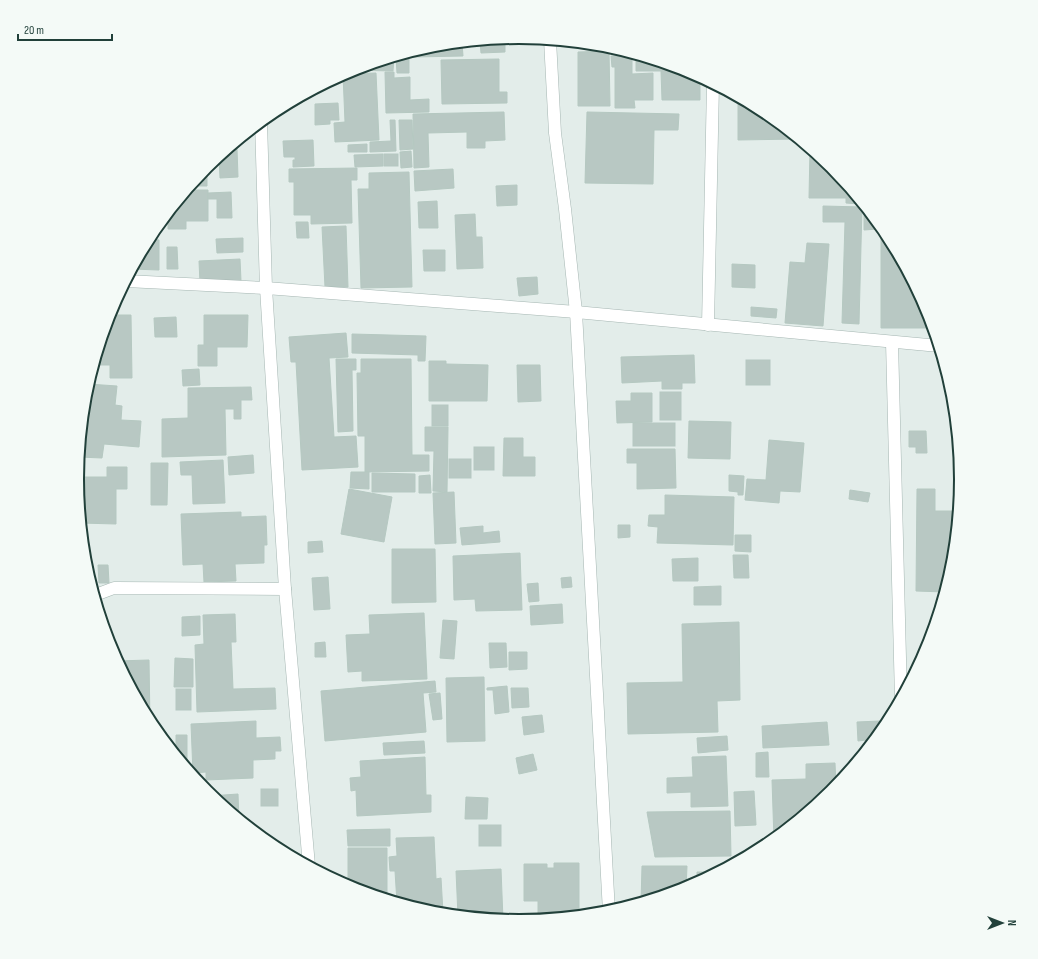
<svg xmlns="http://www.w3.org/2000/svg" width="1038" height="959" font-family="'Sofia Sans Condensed',sans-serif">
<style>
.building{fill:#b8c8c3;stroke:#b5c8c1}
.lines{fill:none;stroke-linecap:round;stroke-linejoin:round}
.street-casing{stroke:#a5b6b2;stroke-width:13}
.street{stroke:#fff;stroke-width:12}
.rim{fill:none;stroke:#21403a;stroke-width:2}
</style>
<rect width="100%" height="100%" fill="#e3edea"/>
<!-- building -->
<g class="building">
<path d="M505,38v14l-24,1 -1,-12z"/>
<path d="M462,43l1,13 -50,1v-5l20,-7z"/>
<path d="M609,51l1,55h-32v-54z"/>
<path d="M409,53v20h-12l-1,-16z"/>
<path d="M636,55l53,16 11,6v23h-38l-1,-29h-25z"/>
<path d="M611,56h21v18l21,-1v27h-19l1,8h-20v-41h-3z"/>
<path d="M394,57l-1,14 -42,-1z"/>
<path d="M499,59v33h8v11l-65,1 -1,-44z"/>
<path d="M385,72h9v6l16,-1v23l19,-1v13l-43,1z"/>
<path d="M376,73l3,67 -44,2 -1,-19 11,-1 -2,-48z"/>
<path d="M738,97l27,15 33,27 -60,1z"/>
<path d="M338,103l1,17h-9v4l-15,1v-21z"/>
<path d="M504,112l1,28 -20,1v7h-18v-16l-39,1 1,34 -15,1 -1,-54z"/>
<path d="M587,112l92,2 -1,16h-24l-1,54 -68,-1z"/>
<path d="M390,120h5l1,31 -26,1v-10l21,-1z"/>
<path d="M399,120h13l1,29 -13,1z"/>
<path d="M313,140l1,26 -21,1v-7h2v-3h-11l-1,-16z"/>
<path d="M367,144v8h-19v-7z"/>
<path d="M237,149l1,28 -18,1 -1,-22 8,-6z"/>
<path d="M810,149l22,18 28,33v4l-14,-1v-5h-37z"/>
<path d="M411,151l1,16 -11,1 -1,-16z"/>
<path d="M383,154v12l-28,1 -1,-12z"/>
<rect x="384" y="154" width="14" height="12"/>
<path d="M207,166v20h-17l16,-20z"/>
<path d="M357,168v12h-6l1,43 -41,1v-9h-17v-33h-5v-13z"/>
<path d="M453,169l1,19 -39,3 -1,-20z"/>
<path d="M409,172l3,115 -51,1 -3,-99h11v-16z"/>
<path d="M517,185v20l-20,1 -1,-20z"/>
<path d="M187,190h21v31h-22v8h-18v-15z"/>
<path d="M231,192l1,26h-15v-19h-9v-6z"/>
<path d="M437,201l1,27h-19l-1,-26z"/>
<path d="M864,205l14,17v7l-14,1z"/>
<path d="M823,206l39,1 -3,117 -17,-1 3,-101h-22z"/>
<path d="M475,214l1,23h6l1,31 -26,1 -2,-54z"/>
<path d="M296,222h12l1,16h-12z"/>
<path d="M346,226l2,61h-23l-3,-60z"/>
<path d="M153,231v8l6,1v30l-27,-1z"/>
<path d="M881,236h7l40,74 5,18h-52z"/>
<path d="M243,238v14l-26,1 -1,-14z"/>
<path d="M807,243l22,1 -6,82 -38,-3 5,-61 15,1z"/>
<path d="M167,247h10l1,22h-11z"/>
<path d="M423,250h22v21h-21z"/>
<path d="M240,259l1,22 -41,2 -1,-22z"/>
<path d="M732,264l23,1v23l-23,-1z"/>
<path d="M537,277l1,17 -19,2 -2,-18z"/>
<path d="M751,307l26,2 -1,9 -25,-2z"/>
<path d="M109,315h22l1,63h-22v-13h-12v-14z"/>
<path d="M204,315h44l-1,32h-30v19h-19v-21h6z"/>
<path d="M176,317l1,20h-22l-1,-19z"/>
<path d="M346,333l2,24 -19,1 5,79 22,-1 2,31 -56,3 -6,-108h-5l-2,-25z"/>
<path d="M352,334l74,2 -1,25h-7v-6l-66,-2z"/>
<path d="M694,355l1,28h-13v6h-20v-8l-40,2 -1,-26z"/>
<path d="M336,359h20v11h-4l1,61 -15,1z"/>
<path d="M361,359h50l1,96h17v16l-64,1v-36h-7l-1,-63h4z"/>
<rect x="746" y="360" width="24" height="25"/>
<path d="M429,361h17v3l42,1 -1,36h-58z"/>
<path d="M517,365h23l1,36 -23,1z"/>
<path d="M199,369l1,16 -17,1 -1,-16z"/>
<path d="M88,384l29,2 -2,19 7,1 -1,14 20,1 -2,26 -35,-3 -2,14 -23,-1 6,-64z"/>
<path d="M251,387l1,13h-11v19h-7v-10h-9l1,46 -64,2v-38l26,-1v-30z"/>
<rect x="660" y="392" width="21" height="28"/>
<path d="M631,393h21v29l-35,1 -1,-22h15z"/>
<rect x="432" y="405" width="16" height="21"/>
<path d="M689,421l42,1 -1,37 -42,-1z"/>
<rect x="633" y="423" width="42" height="23"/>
<path d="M425,427h23l-1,65 -14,-1 1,-40h-9z"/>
<path d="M909,431h17l1,22h-11v-6h-7z"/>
<path d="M504,438h19v19h12v19h-32z"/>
<path d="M769,440l35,3 -4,49 -20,-1 -1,12 -34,-3 2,-21 19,1z"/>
<rect x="474" y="447" width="20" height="23"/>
<path d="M627,449h48l1,39 -39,1v-26h-10z"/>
<path d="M253,455l1,18 -25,2 -1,-18z"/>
<rect x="449" y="459" width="22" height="19"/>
<path d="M223,460l2,43 -32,1 -1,-29h-11l-1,-13z"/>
<path d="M151,463h17l-1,42h-16z"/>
<path d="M107,467h20v22h-11v35l-35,-1 -4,-46h30z"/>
<path d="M351,472h18v17l-19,-1z"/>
<path d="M372,473l43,1v18h-43z"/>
<path d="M430,475l1,18h-12v-17z"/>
<path d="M729,475l15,1 -1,19h-5v-3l-9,-1z"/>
<path d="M349,489l43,8 -8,45 -43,-8z"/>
<path d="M917,489h18v22h23l-5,55 -8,26 -29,-1z"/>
<path d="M850,490l20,3 -2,9 -19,-3z"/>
<path d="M454,492l2,51 -21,1 -2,-51z"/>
<path d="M665,495l69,2 -1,48 -76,-2 1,-16 -10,-1 1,-11h16z"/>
<path d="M241,512v5l25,-1 1,29h-3v18l-29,1 1,17 -32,1 -1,-18 -20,1 -2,-51z"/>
<path d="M618,525h12v12l-12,1z"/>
<path d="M483,526v7l16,-2 1,11 -38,3 -2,-17z"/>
<path d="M735,535h16v17l-16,-1z"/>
<path d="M322,541l1,11 -15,1v-11z"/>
<path d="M392,549h43l1,53 -44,1z"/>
<path d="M520,553l2,57 -46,1 -1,-12 -21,1 -1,-44z"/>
<path d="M733,555h15l1,23h-15z"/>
<path d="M698,558v23h-25l-1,-22z"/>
<path d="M98,565h10l1,18h-10z"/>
<path d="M328,577l2,32 -16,1 -2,-32z"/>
<path d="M571,577l1,10 -10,1 -1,-10z"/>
<path d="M538,583l1,18 -10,1 -2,-18z"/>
<path d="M721,586v19h-27v-18z"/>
<path d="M562,604l1,19 -32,2 -1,-19z"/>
<path d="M424,613l3,66 -65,2v-10l-14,1 -2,-37 24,-1 -1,-19z"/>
<path d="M235,614l1,28h-5l2,47 42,-1 1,21 -79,3 -2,-67 9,-1 -1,-29z"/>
<path d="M200,616v19l-18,1v-19z"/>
<path d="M443,620l14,1 -3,38 -14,-1z"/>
<path d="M739,622l1,78 -23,1 1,31 -90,2 -1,-51 56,-1 -1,-58z"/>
<path d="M325,642l1,15h-11v-14z"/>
<path d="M489,643h17l1,24 -17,1z"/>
<path d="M509,652h18v17l-18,1z"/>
<path d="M175,658l18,1v28h-19z"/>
<path d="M149,660l1,64 -33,-63z"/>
<path d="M484,677l1,64 -38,1 -1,-64z"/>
<path d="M435,681l1,11 -13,1 3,39 -101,9 -4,-50z"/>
<path d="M507,686l2,26 -14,2 -2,-24h-6v-2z"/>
<path d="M511,688h17l1,19 -17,1z"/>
<rect x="176" y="689" width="15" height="21"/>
<path d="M440,693l2,26 -9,1 -4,-26z"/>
<path d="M542,715l2,17 -20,3 -2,-18z"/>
<path d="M256,721v17l24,-1 1,14h-6v8l-22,1v18l-47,2v-8l-13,1 -2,-49z"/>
<path d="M880,721l1,11 -6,7 -17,2 -1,-19z"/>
<path d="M827,722l2,23 -66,3 -1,-22z"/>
<path d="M176,735h11v27h-6l-5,-7z"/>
<path d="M727,736l1,14 -30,3 -1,-15z"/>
<path d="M424,741l1,12 -41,2 -1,-12z"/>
<path d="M768,752l1,25h-13v-24z"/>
<path d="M533,754l4,16 -18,4 -3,-16z"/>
<path d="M726,756l2,50 -37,1v-15l-24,1v-15l26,-1 -1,-20z"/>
<path d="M425,757l1,38h5v17l-74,4 -1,-26 -5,1 -1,-13 11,-1 -1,-16z"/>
<path d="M835,763l1,24 -62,53 -2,-60 34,-1v-15z"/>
<rect x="261" y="789" width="17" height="17"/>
<path d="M754,791l2,34 -21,1 -1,-34z"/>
<path d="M238,794l1,26 -29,-24z"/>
<path d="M466,797l22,1 -1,21h-22z"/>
<path d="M730,811l1,45 -76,1 -8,-45z"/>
<rect x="479" y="825" width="22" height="21"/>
<path d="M390,829v17h-42l-1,-16z"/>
<path d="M434,837l2,42 5,-1 2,35h-11l-35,-10 -2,-32h-5l-1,-14 8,-1 -1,-18z"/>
<path d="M348,848h39v51l-38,-11 -7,-4v-4h6z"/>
<path d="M554,863h25v53l-41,4v-19h-14v-37h23v4h7z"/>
<path d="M642,866h45l-1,23 -45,14z"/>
<path d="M501,869l2,51 -45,-4 -2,-45z"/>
<path d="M697,872h22l-22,12z"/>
</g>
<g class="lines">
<!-- street casing -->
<g class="street-casing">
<g id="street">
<path d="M550,40l5,93 10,76 11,103 33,600"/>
<path d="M261,122l5,166 19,301 24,277"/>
<path d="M126,281l140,7 310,24 363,34"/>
<path d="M708,325l5,-241"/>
<path d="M892,342l9,356"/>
<path d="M93,593l5,1 16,-6 171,1"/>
</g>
</g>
<!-- street -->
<use href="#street" class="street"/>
</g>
<!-- crop -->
<path d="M0 0H1038V959H0ZM84 479a435 435 0 1 1 870 0a435 435 0 1 1-870 0Z" fill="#f4faf7" fill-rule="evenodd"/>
<path class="rim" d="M84 479a435 435 0 1 1 870 0a435 435 0 1 1-870 0Z"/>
<!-- north arrow -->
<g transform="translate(1002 923) rotate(90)" stroke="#f4faf7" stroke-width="3" paint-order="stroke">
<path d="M0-3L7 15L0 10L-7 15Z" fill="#21403a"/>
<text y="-6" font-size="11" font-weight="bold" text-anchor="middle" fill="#21403a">N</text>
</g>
<!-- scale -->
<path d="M18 34v6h94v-6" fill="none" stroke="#21403a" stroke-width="2"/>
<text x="24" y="34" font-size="12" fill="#21403a" stroke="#f4faf7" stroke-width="3" paint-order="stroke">20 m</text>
</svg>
